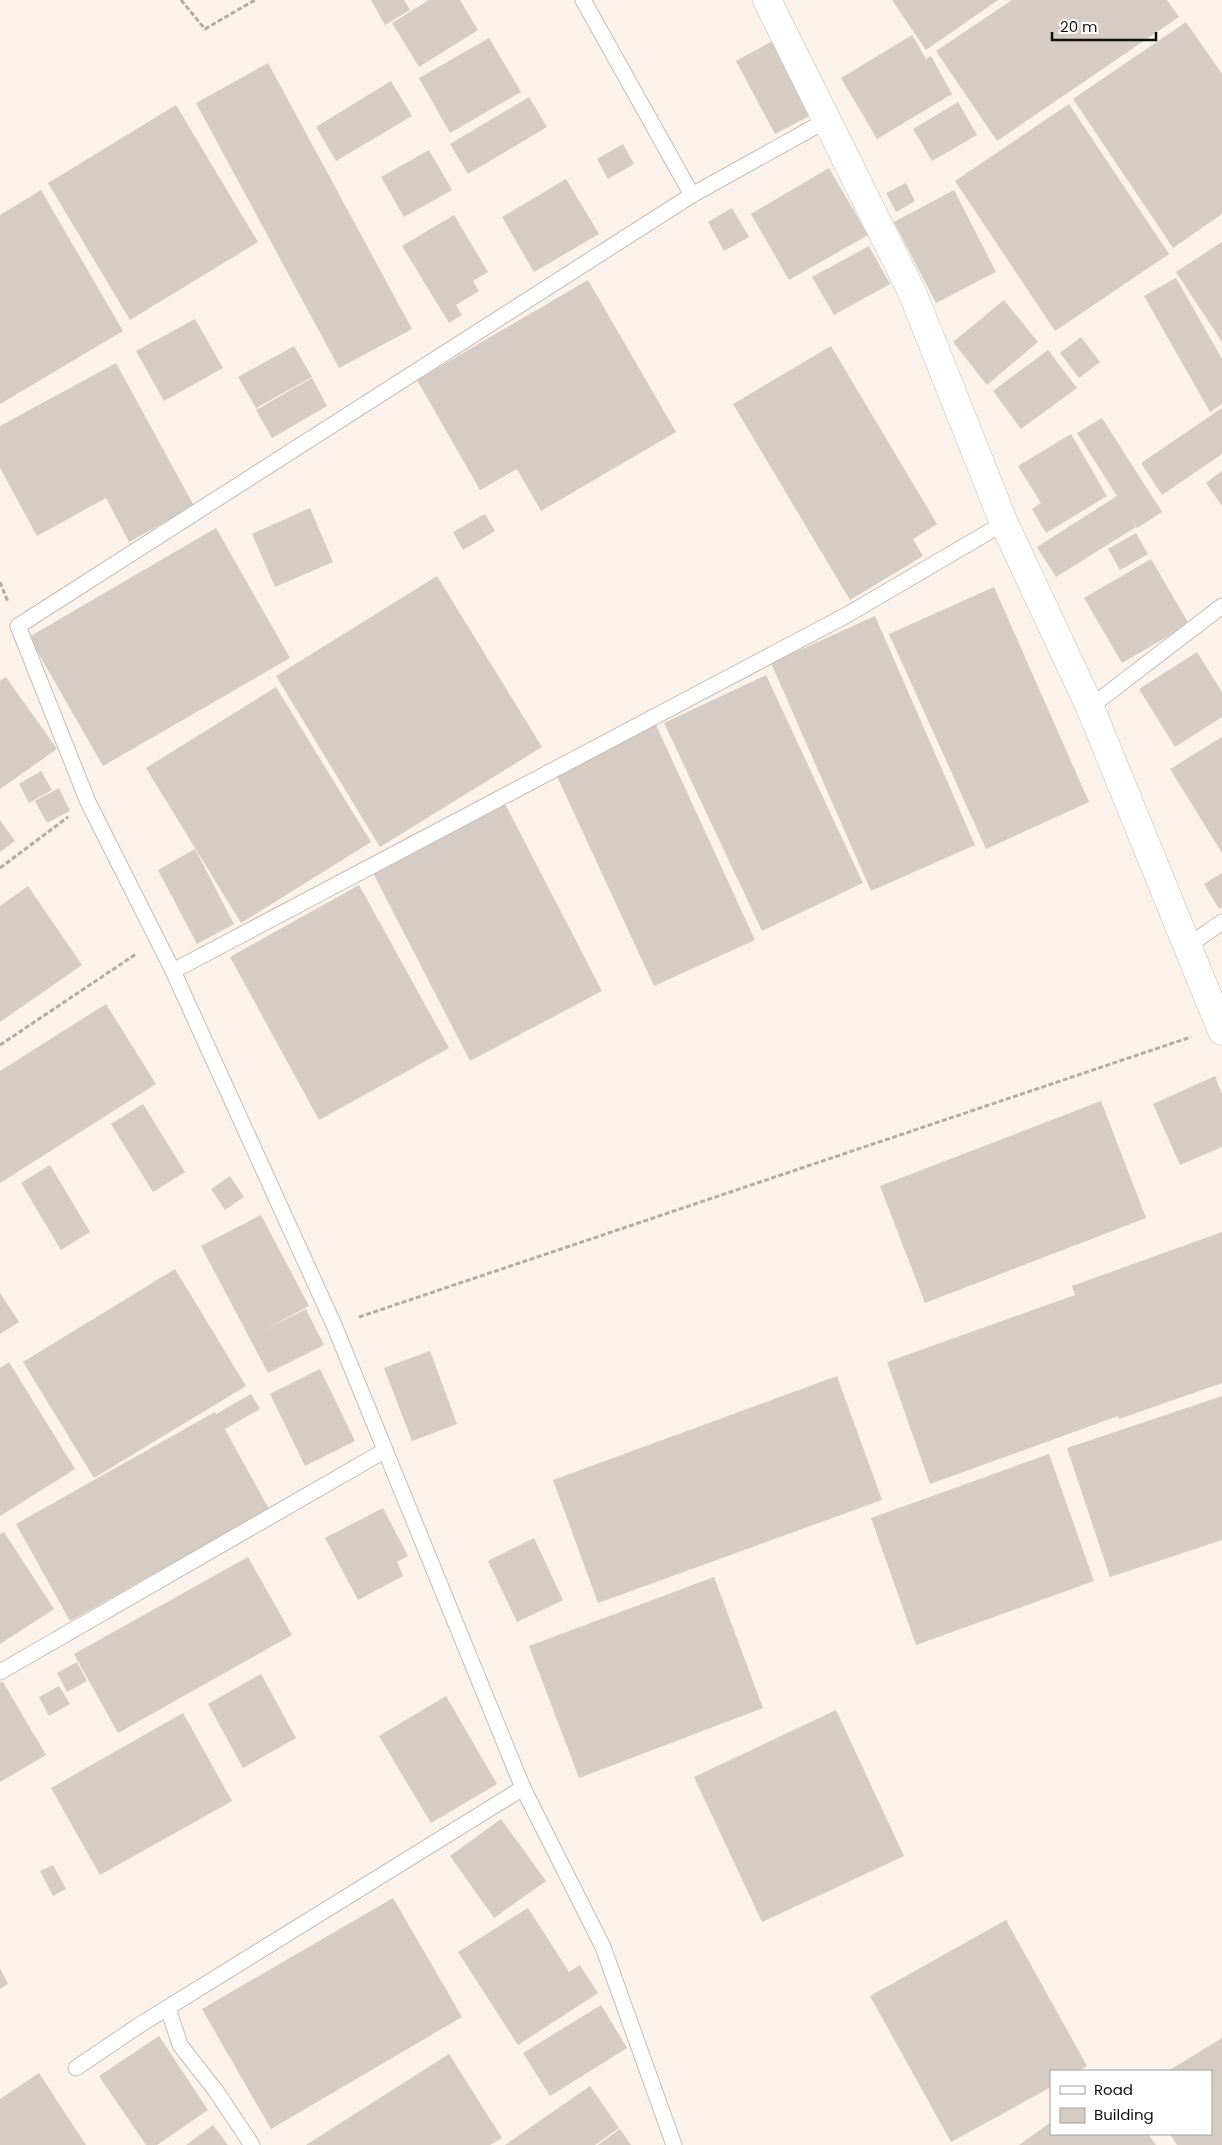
<svg xmlns="http://www.w3.org/2000/svg" width="1222" height="2145" font-family="Poppins,sans-serif">
<style>
.building{fill:#d4ccc5}
.lines{fill:none;stroke-linecap:round;stroke-linejoin:round}
.lane-casing{stroke:#c4bcb5;stroke-width:17}
.street-casing{stroke:#c4bcb5;stroke-width:29}
.path{stroke:#b2aca6;stroke-width:3;stroke-dasharray:5 2.5;stroke-linecap:butt}
.lane{stroke:#fff;stroke-width:15}
.street{stroke:#fff;stroke-width:28}
</style>
<rect width="100%" height="100%" fill="#faf2eb"/>
<!-- building -->
<g class="building">
<path d="M371,0h33l6,10 -25,15z"/>
<path d="M429,0h31l18,30 -59,37 -27,-44z"/>
<path d="M892,0h106l-72,50z"/>
<path d="M1012,0h155l12,17 -182,124 -61,-90z"/>
<path d="M1186,22l36,52v140l-49,34 -100,-149z"/>
<path d="M912,35l14,24 5,-3 21,38 -75,45 -36,-61z"/>
<path d="M780,37l39,74 -44,23 -39,-73z"/>
<path d="M489,38l32,54 -71,41 -31,-55z"/>
<path d="M268,63l144,266 -73,39 -143,-265z"/>
<path d="M391,81l21,35 -76,45 -20,-34z"/>
<path d="M529,97l18,30 -79,47 -18,-30z"/>
<path d="M958,102l19,33 -45,26 -19,-32z"/>
<path d="M1069,104l100,150 -114,77 -100,-150z"/>
<path d="M176,105l82,137 -128,78 -82,-137z"/>
<path d="M623,144l11,20 -26,15 -11,-20z"/>
<path d="M429,150l23,40 -48,27 -23,-40z"/>
<path d="M829,168l39,67 -79,45 -38,-66z"/>
<path d="M566,179l33,55 -65,38 -32,-55z"/>
<path d="M906,183l9,18 -19,11 -10,-19z"/>
<path d="M41,190l82,141 -123,73v-189z"/>
<path d="M954,190l42,82 -60,31 -42,-81z"/>
<path d="M732,208l17,29 -25,14 -16,-29z"/>
<path d="M454,215l34,57 -15,9 6,10 -23,14 6,10 -13,8 -47,-77z"/>
<path d="M1222,242v100l-46,-70z"/>
<path d="M869,246l21,38 -56,31 -22,-38z"/>
<path d="M1176,278l46,81v45l-12,8 -66,-116z"/>
<path d="M588,280l88,152 -135,79 -24,-42 -37,21 -63,-110z"/>
<path d="M1004,300l34,42 -51,43 -34,-43z"/>
<path d="M195,319l28,49 -59,33 -28,-50z"/>
<path d="M1081,337l19,25 -21,16 -19,-25z"/>
<path d="M294,346l18,31 -56,31 -18,-31z"/>
<path d="M831,346l106,178 -24,15 10,17 -73,44 -117,-196z"/>
<path d="M1048,350l29,38 -56,41 -28,-38z"/>
<path d="M116,363l78,143 -65,36 -23,-44 -69,38 -37,-68v-42z"/>
<path d="M312,378l15,28 -55,32 -16,-28z"/>
<path d="M1222,408v46l-60,41 -21,-32z"/>
<path d="M1102,418l60,94 -25,16 -14,-24 13,23 -80,50 -19,-30 80,-51 -40,-63z"/>
<path d="M1071,434l36,62 -61,37 -14,-24 9,-6 -23,-37z"/>
<path d="M1222,471v35l-16,-23z"/>
<path d="M310,508l23,54 -58,25 -23,-53z"/>
<path d="M485,514l10,17 -32,19 -10,-18z"/>
<path d="M216,528l74,130 -187,108 -74,-129z"/>
<path d="M1136,533l12,21 -28,16 -12,-21z"/>
<path d="M1151,559l38,65 -67,39 -38,-65z"/>
<path d="M437,576l105,171 -162,100 -104,-171z"/>
<path d="M994,587l95,215 -103,47 -97,-215z"/>
<path d="M875,616l100,229 -104,46 -100,-228z"/>
<path d="M1197,652l25,40v25l-47,30 -36,-58z"/>
<path d="M766,675l97,208 -101,48 -98,-208z"/>
<path d="M6,677l51,72 -57,40v-108z"/>
<path d="M276,687l95,155 -130,81 -95,-155z"/>
<path d="M656,725l99,215 -101,46 -99,-214z"/>
<path d="M1222,737v116l-52,-84z"/>
<path d="M41,771l11,19 -23,13 -10,-19z"/>
<path d="M59,788l11,23 -23,12 -12,-22z"/>
<path d="M505,804l97,187 -132,70 -97,-188z"/>
<path d="M0,820l15,21 -15,11z"/>
<path d="M195,849l39,75 -37,20 -39,-74z"/>
<path d="M1222,873v34l-3,2 -15,-25z"/>
<path d="M359,885l90,163 -130,72 -89,-163z"/>
<path d="M28,886l54,79 -82,57v-116z"/>
<path d="M106,1004l50,80 -156,99v-112z"/>
<path d="M1215,1076l7,18v53l-42,18 -27,-61z"/>
<path d="M1101,1101l45,117 -221,85 -45,-117z"/>
<path d="M143,1104l42,68 -32,20 -42,-68z"/>
<path d="M50,1165l40,67 -29,18 -40,-67z"/>
<path d="M230,1176l14,21 -19,13 -14,-21z"/>
<path d="M261,1215l48,91 -47,25 44,-22 18,36 -56,28 -67,-127z"/>
<path d="M1222,1232v151l-103,36 -1,-3 -188,68 -43,-122 188,-67 -3,-9z"/>
<path d="M175,1269l71,117 -152,92 -71,-116z"/>
<path d="M0,1293l19,29 -19,12z"/>
<path d="M430,1351l27,73 -45,17 -28,-73z"/>
<path d="M9,1362l66,107 -75,47v-148z"/>
<path d="M320,1369l35,72 -50,25 -35,-72z"/>
<path d="M837,1376l45,124 -284,103 -45,-123z"/>
<path d="M251,1394l9,15 -35,20 -7,-12 51,92 -199,112 -54,-97 199,-112 1,2z"/>
<path d="M1222,1396v144l-112,37 -43,-129z"/>
<path d="M1049,1454l45,127 -178,64 -45,-127z"/>
<path d="M383,1508l25,48 -11,6 6,14 -45,24 -33,-62z"/>
<path d="M4,1532l50,77 -54,35v-110z"/>
<path d="M534,1538l29,62 -46,22 -29,-61z"/>
<path d="M248,1557l44,78 -174,98 -44,-79z"/>
<path d="M714,1577l49,131 -184,70 -50,-132z"/>
<path d="M77,1662l10,19 -20,11 -10,-19z"/>
<path d="M261,1674l35,64 -53,30 -35,-64z"/>
<path d="M3,1682l43,73 -46,27v-99z"/>
<path d="M59,1686l11,18 -21,12 -10,-19z"/>
<path d="M446,1696l51,88 -66,39 -52,-87z"/>
<path d="M836,1710l68,146 -142,66 -68,-145z"/>
<path d="M183,1713l49,88 -132,74 -49,-87z"/>
<path d="M501,1819l45,62 -52,37 -44,-62z"/>
<path d="M53,1865l13,24 -13,7 -13,-25z"/>
<path d="M393,1898l69,119 -191,112 -69,-120z"/>
<path d="M528,1908l41,64 11,-7 18,28 -80,52 -60,-93z"/>
<path d="M1006,1920l81,146 -9,5h-27v16l-100,55 -81,-146z"/>
<path d="M0,1968l8,16 -8,5z"/>
<path d="M601,2005l26,43 -77,48 -27,-43z"/>
<path d="M159,2036l49,74 -51,35h-11l-47,-69z"/>
<path d="M1222,2038v107h-45l-7,-11h41v-63h-43z"/>
<path d="M449,2054l53,84 -12,7h-184z"/>
<path d="M39,2073l47,72h-86v-46z"/>
<path d="M590,2086l29,42 -24,17h-90z"/>
<path d="M1051,2122v12h97l8,11h-137z"/>
<path d="M213,2125l15,20h-42z"/>
<path d="M620,2129l11,16h-33z"/>
</g>
<g class="lines">
<!-- lane casing -->
<g class="lane-casing">
<g id="lane">
<path d="M583,0l109,195"/>
<path d="M1090,707l132,-101"/>
<path d="M1188,946l34,-24"/>
<path d="M173,971l672,-355 159,-93"/>
<path d="M0,1672l384,-221"/>
<path d="M168,2008l12,37 36,46 36,54"/>
<path d="M76,2068l62,-42 385,-238"/>
<path d="M674,2145l-71,-198 -80,-159 -189,-463 -161,-354 -85,-169 -70,-176 674,-431 135,-75"/>
</g>
</g>
<!-- street casing -->
<g class="street-casing">
<path id="street" d="M767,0l145,292 92,231 86,184 132,324"/>
</g>
<!-- path -->
<g class="path">
<path d="M181,0l24,29 50,-29"/>
<path d="M0,582l8,20"/>
<path d="M0,868l68,-51"/>
<path d="M0,1045l136,-91"/>
<path d="M359,1317l832,-280"/>
</g>
<!-- lane -->
<use href="#lane" class="lane"/>
<!-- street -->
<use href="#street" class="street"/>
</g>
<!-- legend -->
<rect x="1050" y="2070" width="162" height="65" fill="#ffffff" stroke="#a09f9e"/>
<rect x="1060" y="2086" width="25" height="8" fill="#ffffff" stroke="#a09f9e"/>
<text x="1094" y="2095" font-size="15" fill="#12100d">Road</text>
<rect x="1060" y="2108" width="25" height="15" fill="#d4ccc5" stroke="#a09f9e"/>
<text x="1094" y="2120" font-size="15" fill="#12100d">Building</text>
<!-- scale -->
<path d="M1052 32v8h104v-8" fill="none" stroke="#12100d" stroke-width="2.5"/>
<text x="1060" y="32" font-size="15" fill="#12100d" stroke="#ffffff" stroke-width="4" paint-order="stroke">20 m</text>
</svg>
